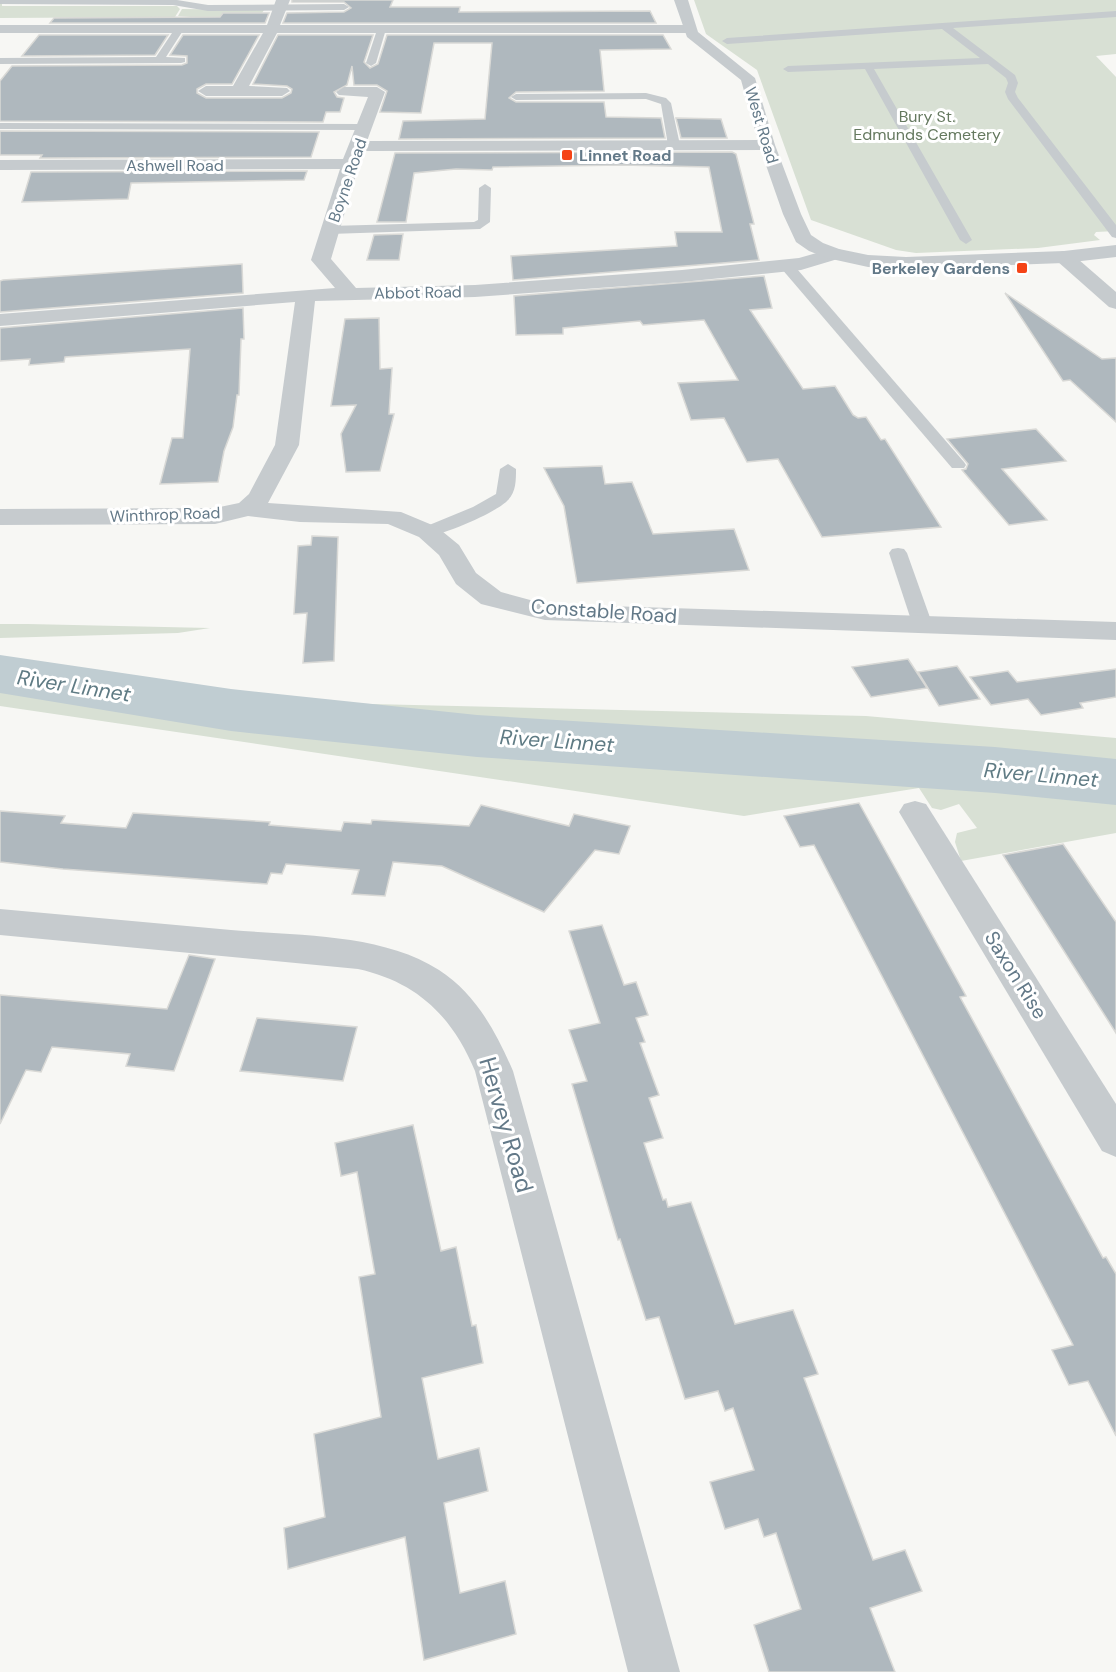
<svg xmlns="http://www.w3.org/2000/svg" width="1116" height="1672" font-family="'DM Sans',sans-serif">
<style>
.green{fill:#d8e0d4}
.lines{fill:none;stroke-linecap:round;stroke-linejoin:round}
.river{fill:#c0cdd2;fill-rule:evenodd}
.building{fill:#afb8be;stroke:#d9d9d6;stroke-width:1.5}
.service{fill:#c6cbce;fill-rule:evenodd}
.minor{fill:#c6cbce;fill-rule:evenodd}
.tertiary{fill:#c6cbce;fill-rule:evenodd}
.poi-dot{fill:#f54316;stroke:#fff;stroke-width:2}
.labels{text-anchor:middle;stroke-width:6;stroke-linejoin:round;paint-order:stroke}
.far-park-label{font-size:16px;fill:#65795f;stroke:#fff}
.far-street-label{font-size:16px;fill:#637988;stroke:#fff}
.far-poi-label{font-size:16px;font-weight:bold;fill:#637988;stroke:#fff;text-anchor:start}
.street-label{font-size:20px;fill:#637988;stroke:#fff}
.water-label{font-size:21px;font-style:italic;fill:#5f7b84;stroke:#fff}
.near-street-label{font-size:24px;fill:#637988;stroke:#fff}
</style>
<rect width="100%" height="100%" fill="#f7f7f4"/>
<!-- green -->
<g class="green">
<path d="M694,0h422v54l-20,2 20,21v154l-20,1 -2,3 6,5 -62,8 -122,5 -20,-3 -85,-30 -54,-150 -51,-36z"/>
<path d="M0,3h2v3h175l3,3 -5,8 -175,1z"/>
<path d="M182,9l82,1 -8,12 -78,-6z"/>
<path d="M0,624h28l182,4 -32,5 -178,5z"/>
<path d="M0,671l206,29 660,16 250,22v43l-346,-34 -42,14 249,13 139,15v44l-155,28 -6,-19 2,-9 20,-5 -18,-24 -18,6 -9,-2 -13,-20 -175,28 -744,-110z"/>
</g>
<g class="lines">
<!-- river -->
<path class="river" d="M0,655l231,34 246,26 518,32 121,12v46l-121,-12 -518,-36 -246,-26 -231,-38z"/>
</g>
<!-- building -->
<g class="building">
<path d="M292,0h101l-3,7h70l-1,5 191,-1 6,12h-373l4,-10 57,-1 7,-4 -7,-6h-52z"/>
<path d="M223,13h46l-4,10h-215l4,-5 166,-1z"/>
<path d="M39,35h129l-13,20 -133,1z"/>
<path d="M183,35h76l-27,49h-26l-9,5v4l9,5h76l9,-5 1,-4 -5,-3 -34,-2 25,-49h95l-9,27 6,6 8,-4 9,-29h276l8,14 -71,1 4,41 -88,1 -7,6 7,4h88l2,15 55,1 4,20 -266,1 4,-18 82,-2 7,-76h-58l-13,70 -41,-1 7,-21 -10,-6h-23l-2,-19 -5,19 -13,7 3,5 7,1 -4,14h-14l-3,10 -323,-1v-40l12,-15 170,-1 5,-2v-7l-17,-1z"/>
<path d="M676,118l45,1 6,19h-46z"/>
<path d="M0,131l319,1 -8,25 -271,1 2,-3h-42z"/>
<path d="M732,152l4,2 18,70h-4l9,36 -246,20 -2,-24 166,-10 -2,-14h47l-13,-65 -87,-2 -129,2 -1,3 -36,-1 -42,4 -8,49h-29l18,-69z"/>
<path d="M307,171l-3,9 -173,3 -3,16 -106,3 9,-30z"/>
<path d="M403,234l-4,26h-32l7,-25z"/>
<path d="M242,264l1,29 -243,19v-31l3,-1z"/>
<path d="M764,276l8,32 -22,2 53,79 32,-3 18,29 5,3 8,-1 15,23 4,-1 56,88 -119,10 -44,-78 -31,3 -23,-44 -33,2 -13,-37 60,-3 -34,-60 -61,5 -3,-4 -77,7v6l-47,1 -2,-39z"/>
<path d="M1005,293l97,66 14,-1v64l-46,-42 -7,1z"/>
<path d="M243,308l1,31h-3l-2,56h-2l-4,32 -9,24 -6,31 -58,2 12,-46h11l7,-89 -125,8 -1,5 -35,3 1,-6 -30,2v-33z"/>
<path d="M379,318l1,51 12,-1 -3,46h5l-14,57 -34,1 -5,-38 15,-29 -25,1 14,-87z"/>
<path d="M1036,429l30,32 -64,8 45,51 -38,5 -47,-55 4,-1 2,-5 -21,-25z"/>
<path d="M602,466l3,18 27,-2 21,52 81,-5 15,41 -172,13 -13,-77 -20,-38z"/>
<path d="M312,536l26,1 -4,124 -31,2 4,-50 -13,1 4,-68 13,-1z"/>
<path d="M908,659l19,29 -56,9 -19,-30z"/>
<path d="M957,666l23,33 -41,7 -21,-34z"/>
<path d="M1116,669v28l-36,6 3,5 -42,7 -13,-16 -37,6 -21,-28 38,-6 9,11z"/>
<path d="M859,803l107,193 -6,1 143,261 3,-1 10,17v162l-28,-55 -19,4 -17,-35 21,-5 -259,-500 -14,2 -16,-31z"/>
<path d="M481,805l88,21 5,-12 56,12 -11,28 -24,-4 -51,62 -102,-46 -49,-4 -8,34 -33,-2 7,-24 -73,-6 -4,10 -11,-1 -4,11 -204,-15 -63,-7v-51l65,5 -4,7 65,5 7,-15 137,9 -1,3 72,6 3,-9 27,2 1,-4 97,6z"/>
<path d="M1063,844l53,78v111l-113,-178z"/>
<path d="M602,925l22,60 12,-3 12,33 -12,3 9,24 -5,1 19,52 -10,3 14,40 -19,5 19,57 3,-1 2,8 23,-5 44,122 58,-14 25,64 -14,4 69,182 32,-10 17,41 -52,17 25,64h-126l-15,-47 47,-16 -25,-76 -12,4 -6,-18 -33,10 -15,-47 44,-12 -21,-62 -8,3 -7,-20 -33,8 -26,-82 -13,3 -26,-81 -2,1 -46,-156 15,-3 -18,-51 31,-7 -31,-92z"/>
<path d="M189,955l26,4 -41,112 -48,-5 4,-12 -78,-7 -11,25 -15,-2 -26,54v-129l167,14z"/>
<path d="M257,1018l100,9 -14,54 -103,-10z"/>
<path d="M413,1125l28,126 15,-4 16,79 4,-1 7,38 -61,15 16,81 41,-11 9,43 -44,12 16,90 45,-12 11,53 -92,26 -19,-123 -117,32 -4,-41 41,-11 -11,-83 67,-17 -22,-140 16,-3 -18,-102 -16,4 -6,-33z"/>
</g>
<g class="lines">
<!-- service -->
<g class="service">
<path d="M0,0h177l31,5 136,-1 5,3 -5,3 -136,1 -35,-6 -173,-1z"/>
<path d="M1116,11v6l-163,11 62,47 3,8 -3,9 3,6 98,127v13l-4,-1 -104,-138 -3,-7 3,-9 -2,-5 -18,-14 -114,5 98,171 -6,4 -6,-4 -95,-171 -77,3 -5,-3 5,-3 192,-8 -38,-29 -215,15 -5,-3 5,-3z"/>
<path d="M179,26l5,3 -18,28 19,1v4l-4,1 -181,1v-6l156,-1 20,-30z"/>
<path d="M378,27l8,2 -10,34 -5,3 -5,-3z"/>
<path d="M646,93l20,5 5,5 9,42 -2,2h-8l-2,-2 -7,-41 -15,-5 -130,1 -5,-3 5,-3z"/>
<path d="M0,123l365,1 5,3 -5,3 -365,-1z"/>
<path d="M485,184l6,4 -1,34 -10,7 -150,5 -6,-4 6,-4 144,-4 4,-2 1,-32z"/>
<path d="M786,261l5,1 173,200 2,3 -2,3h-12l-171,-200 -2,-3 2,-3z"/>
<path d="M508,464l8,5c0,11 0,23 -8,31 -10,12 -72,39 -86,36l-3,-4 3,-4 51,-21 23,-13 4,-25z"/>
<path d="M898,548l6,1 3,4 26,73 -3,4h-14l-3,-4 -24,-73 3,-4z"/>
</g>
<!-- minor -->
<g class="minor">
<path d="M276,0h14l-10,25h409l7,4 -7,4h-412l-28,53 38,2 3,3 -8,5h-76l-8,-5 8,-5h27l30,-53h-263v-8h267z"/>
<path d="M344,87h33l8,5 -18,49 400,-1 8,5 -8,5 -404,1 -32,108 25,29 119,-3 207,-15 117,-12 35,-10 7,2 3,4 -3,4 -40,12 -119,12 -207,15 -160,4 -16,144 -31,58 133,9 36,15 22,18 17,28 25,19 44,12 571,18v18l-571,-20 -64,-16 -25,-20 -17,-29 -20,-18 -31,-13 -88,-2 -52,-6 -33,8 -215,1v-16l215,-1 24,-5 10,-9 26,-49 20,-143 -295,24v-12l335,-26 -24,-28 29,-91 -340,1v-10l343,-1 25,-62 -29,-2 -3,-3z"/>
<path d="M1064,251l7,2 45,39v17l-7,-2 -52,-46 -3,-4 3,-4z"/>
<path d="M915,801l11,3 190,300v53l-14,-6 -203,-339 5,-8z"/>
<path d="M0,909c77,7 154,14 231,21 67,6 150,3 208,40 37,24 57,62 74,101l167,601h-52l-153,-601c-23,-55 -58,-89 -117,-102l-358,-34z"/>
</g>
<!-- tertiary -->
<path class="tertiary" d="M674,0h14l10,32 57,46 20,67 26,69 10,21 12,8 16,6 29,6 38,2 158,-6 52,-6v12l-52,6 -158,6 -38,-2 -41,-9 -18,-7 -13,-9 -13,-28 -24,-69 -18,-65 -54,-43z"/>
</g>
<!-- markers -->
<g class="poi-dot">
<rect x="561" y="149" width="12" height="12" rx="3"/>
<rect x="1016" y="262" width="12" height="12" rx="3"/>
</g>
<g class="labels">
<!-- far-park labels -->
<g class="far-park-label">
<text x="927" y="122">Bury St.<tspan x="927" dy="18">Edmunds Cemetery</tspan></text>
</g>
<!-- far-street labels -->
<g class="far-street-label">
<text transform="translate(762 125) rotate(73)" y="6">West Road</text>
<text x="175" y="171">Ashwell Road</text>
<text transform="translate(347 180) rotate(-71)" y="6">Boyne Road</text>
<text transform="translate(418 292) rotate(-1)" y="6">Abbot Road</text>
<text transform="translate(165 514) rotate(-2)" y="6">Winthrop Road</text>
</g>
<!-- far-poi labels -->
<g class="far-poi-label">
<text x="579" y="161">Linnet Road</text>
<text x="1010" y="274" text-anchor="end">Berkeley Gardens</text>
</g>
<!-- street labels -->
<g class="street-label">
<text transform="translate(604 611) rotate(4)" y="7">Constable Road</text>
<text transform="translate(1016 975) rotate(58)" y="7">Saxon Rise</text>
</g>
<!-- water labels -->
<g class="water-label">
<text transform="translate(74 686) rotate(9)" y="7">River Linnet</text>
<text transform="translate(557 741) rotate(4)" y="7">River Linnet</text>
<text transform="translate(1041 775) rotate(5)" y="7">River Linnet</text>
</g>
<!-- near-street labels -->
<g class="near-street-label">
<text transform="translate(506 1125) rotate(74)" y="8">Hervey Road</text>
</g>
</g>
</svg>
